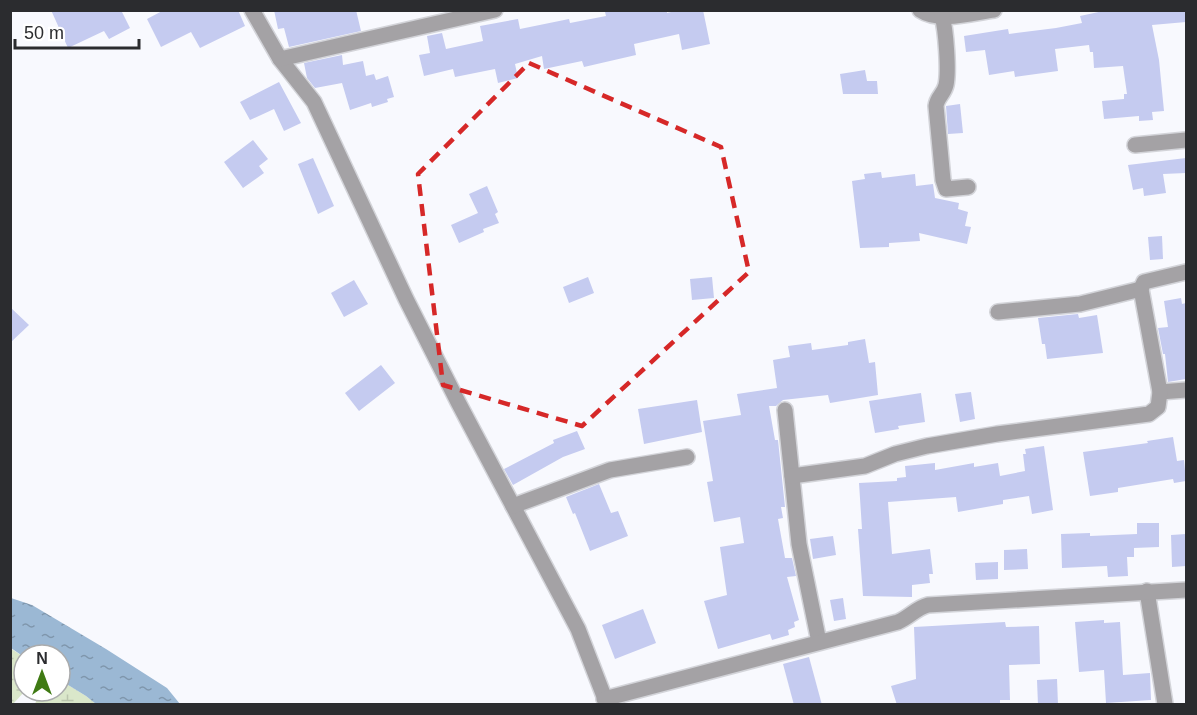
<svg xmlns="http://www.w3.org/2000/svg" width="1197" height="715" font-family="Helvetica,sans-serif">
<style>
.wetland{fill:url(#wetland-marsh)}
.water{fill:url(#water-ripples)}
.building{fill:#c5cbf0}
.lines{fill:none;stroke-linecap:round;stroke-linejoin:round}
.minor-casing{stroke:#d3d4d9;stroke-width:18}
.minor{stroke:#a4a2a5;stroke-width:15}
.marked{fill:none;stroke:#d62828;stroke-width:4.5;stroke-dasharray:12 8;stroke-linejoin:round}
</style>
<defs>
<pattern id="wetland-marsh" width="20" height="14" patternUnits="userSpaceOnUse" patternTransform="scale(1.5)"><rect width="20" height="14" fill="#dae7ca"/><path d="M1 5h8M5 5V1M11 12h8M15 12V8" fill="none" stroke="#bbc6ae"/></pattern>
<pattern id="water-ripples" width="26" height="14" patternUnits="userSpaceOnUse" patternTransform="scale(1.5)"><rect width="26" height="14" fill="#9bb8d4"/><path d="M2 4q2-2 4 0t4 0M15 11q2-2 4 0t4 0" fill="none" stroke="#7f96ac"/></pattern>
</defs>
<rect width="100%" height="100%" fill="#f8f9fe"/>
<!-- wetland -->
<g class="wetland">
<path d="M10,648l14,9 1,34 -12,13h-3z"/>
<path d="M60,680l26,16 10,8h-61l5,-13h20z"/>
</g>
<!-- water -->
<path class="water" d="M11,598l21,7 74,44 61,39 13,16h-84l-10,-8 -26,-16v-25h-36v2l-13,-9z"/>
<!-- building -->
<g class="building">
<path d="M51,10h70l9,18 -21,11 -5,-8 -36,17z"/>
<path d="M164,10h74l7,16 -45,22 -9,-16 -30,15 -14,-28z"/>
<path d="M274,10h82l5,21 -72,16 -5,-19 -6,1z"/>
<path d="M614,10h53v3l12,-3h24l7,34 -28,6 -3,-16 -45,10 2,11 -52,12 -2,-6 -38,8 -2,-13 -27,8 3,14 -20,5 -3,-14 -40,8 -2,-8 -29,7 -5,-21 11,-2 -3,-17 15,-3 4,16 37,-8 -3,-15 38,-7 2,10 49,-10 1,4 36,-7 -1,-4z"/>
<path d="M1108,10h78v12l-34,3 7,35 5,51 -12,1 1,8 -14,1v-5l-35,3 -2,-18 22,-2v-5h3l-4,-28 -29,2 -1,-16h-3l-1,-7 -34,4 3,22 -43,6 -1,-6 -25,4 -4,-25 -19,2 -2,-16 44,-7 1,5 47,-6 26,-5 -2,-7z"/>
<path d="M342,55l1,10 20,-4 3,15 8,-2 2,6 12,-4 6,21 -7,2 1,3 -16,5 -1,-4 -21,7 -8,-27 -27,5 -8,-10 -3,-15z"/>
<path d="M865,70l2,11h10l1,13h-35l-3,-20z"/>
<path d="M279,82l22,41 -17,8 -10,-22 -24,11 -10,-18z"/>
<path d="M960,104l3,29 -15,1 -2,-28z"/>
<path d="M253,140l15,19 -9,7 5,7 -21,15 -19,-26z"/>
<path d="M313,158l21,48 -16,8 -20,-50z"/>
<path d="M1186,158v15l-23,1 3,19 -22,3 -1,-8 -10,2 -5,-25z"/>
<path d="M881,172l1,6 33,-4 1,12 17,-2 2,14 24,5 -1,6 10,3 -3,14 6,1 -4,17 -48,-11 1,8 -31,2v4l-29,1 -8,-67 13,-2 -1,-5z"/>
<path d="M487,186l11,26 -3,2 4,9 -16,6 1,3 -25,11 -8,-18 27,-12 -9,-19z"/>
<path d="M1162,236l1,23 -13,1 -2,-23z"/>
<path d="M588,277l6,16 -25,10 -6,-16z"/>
<path d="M712,277l2,21 -22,2 -2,-21z"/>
<path d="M354,280l14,24 -24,13 -13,-24z"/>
<path d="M1181,298l1,6 4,-1v76l-18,3 -3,-28h-2l-5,-26 10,-1 -4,-26z"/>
<path d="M10,307l19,18 -19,18z"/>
<path d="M1078,314l1,4 18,-3 6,38 -56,6 -2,-15h-3l-4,-26z"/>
<path d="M865,339l4,24 6,-1 3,33 -48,8 -2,-8 -45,5 -7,6h-7l6,34h3l7,67h-4l2,11 -5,1 7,39h7l4,18 -9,1 12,43 -5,2 1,5 -7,3 1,5 -17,5 -2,-6 -52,15 -14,-48 23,-6 -7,-48 24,-4 -4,-26 -26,5 -7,-40 6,-1 -10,-60 38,-6 -4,-21 40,-6 -4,-28 17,-3 -2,-11 23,-3 1,7 36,-5v-3z"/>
<path d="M381,365l14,18 -36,28 -14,-18z"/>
<path d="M971,392l4,27 -15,3 -5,-28z"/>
<path d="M921,393l4,29 -27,4 1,3 -24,4 -6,-32z"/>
<path d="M697,400l5,32 -58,12 -6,-35z"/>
<path d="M577,431l8,18 -22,8 -50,28 -9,-16 50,-26 -1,-3z"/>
<path d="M1173,437l4,24 7,-1 2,21 -12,2 -1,-4 -55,9v4l-28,4 -7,-44 65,-9 -1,-2z"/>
<path d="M1044,446l9,64 -21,4 -3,-18 -26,4v4l-45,8 -2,-15 -68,5 4,52 38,-5 3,25h-4l1,9 -18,2v12l-49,-1 -5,-67h4l-3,-46 38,-2v-3l9,-1 -1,-11 30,-3v7l39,-7v4l24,-4 2,13 25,-5 -2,-17h3l-1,-5z"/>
<path d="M599,484l12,29 7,-2 10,25 -38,15 -15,-38 -2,1 -7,-17z"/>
<path d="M1137,523h22v24l-25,1v9h-7l1,19 -20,1 -1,-11 -45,2 -1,-34 29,-1v3l47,-2z"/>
<path d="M1186,534v32l-14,1 -1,-32z"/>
<path d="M833,536l3,19 -23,4 -3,-20z"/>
<path d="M1027,549l1,20 -24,1v-20z"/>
<path d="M998,562v17l-22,1 -1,-17z"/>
<path d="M843,598l3,21 -12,2 -4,-21z"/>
<path d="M643,609l13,34 -41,16 -13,-34z"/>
<path d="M1104,620v3l16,-1 3,53 27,-2 1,27 -45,3 -2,-33 -25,2 -4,-50z"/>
<path d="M1005,622l1,5 33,-1 1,38 -31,1 1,35h-10v5h-103l-6,-19 25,-7 -2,-52z"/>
<path d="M809,657l13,48h-28l-11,-41z"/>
<path d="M1057,679l1,26h-20l-1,-25z"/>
</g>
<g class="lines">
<!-- minor casing -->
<g class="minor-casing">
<g id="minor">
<path d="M252,10l28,49 34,43 92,197 52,103 120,227 29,75"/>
<path d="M920,10c19,13 52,3 74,0"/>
<path d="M942,16c4,14 7,55 4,69 -2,9 -9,12 -10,21l7,74 3,9 22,-2"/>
<path d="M280,59l215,-49"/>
<path d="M1135,145l51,-5"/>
<path d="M998,312l82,-8 61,-15"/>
<path d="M1160,392l26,-2"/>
<path d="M785,410l14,134 20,98"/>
<path d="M792,476l73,-10 30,-12 32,-8 70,-12 152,-20 9,-7 2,-15 -19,-103 3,-7 42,-10"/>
<path d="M513,506l97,-36 77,-13"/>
<path d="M1147,591l18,113"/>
<path d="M604,699l294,-77c12,-5 18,-14 30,-17l258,-15"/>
</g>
</g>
<!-- minor -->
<use href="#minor" class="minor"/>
</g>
<!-- marked area -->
<path class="marked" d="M529,63l192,84 28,125 -167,154 -139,-41 -25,-211z"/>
<!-- border -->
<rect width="1197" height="715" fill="none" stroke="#2b2c2f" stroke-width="24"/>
<!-- north arrow -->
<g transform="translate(42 673)"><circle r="28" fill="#ffffff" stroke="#aaabac" stroke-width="1.5"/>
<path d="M0-4.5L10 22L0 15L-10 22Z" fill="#3f7a13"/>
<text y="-9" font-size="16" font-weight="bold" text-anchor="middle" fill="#2b2c2f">N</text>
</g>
<!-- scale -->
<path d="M15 39v9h124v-9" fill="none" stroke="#2b2c2f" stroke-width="3"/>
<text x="24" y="39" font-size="18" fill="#2b2c2f" stroke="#ffffff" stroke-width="4.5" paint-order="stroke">50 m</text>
</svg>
